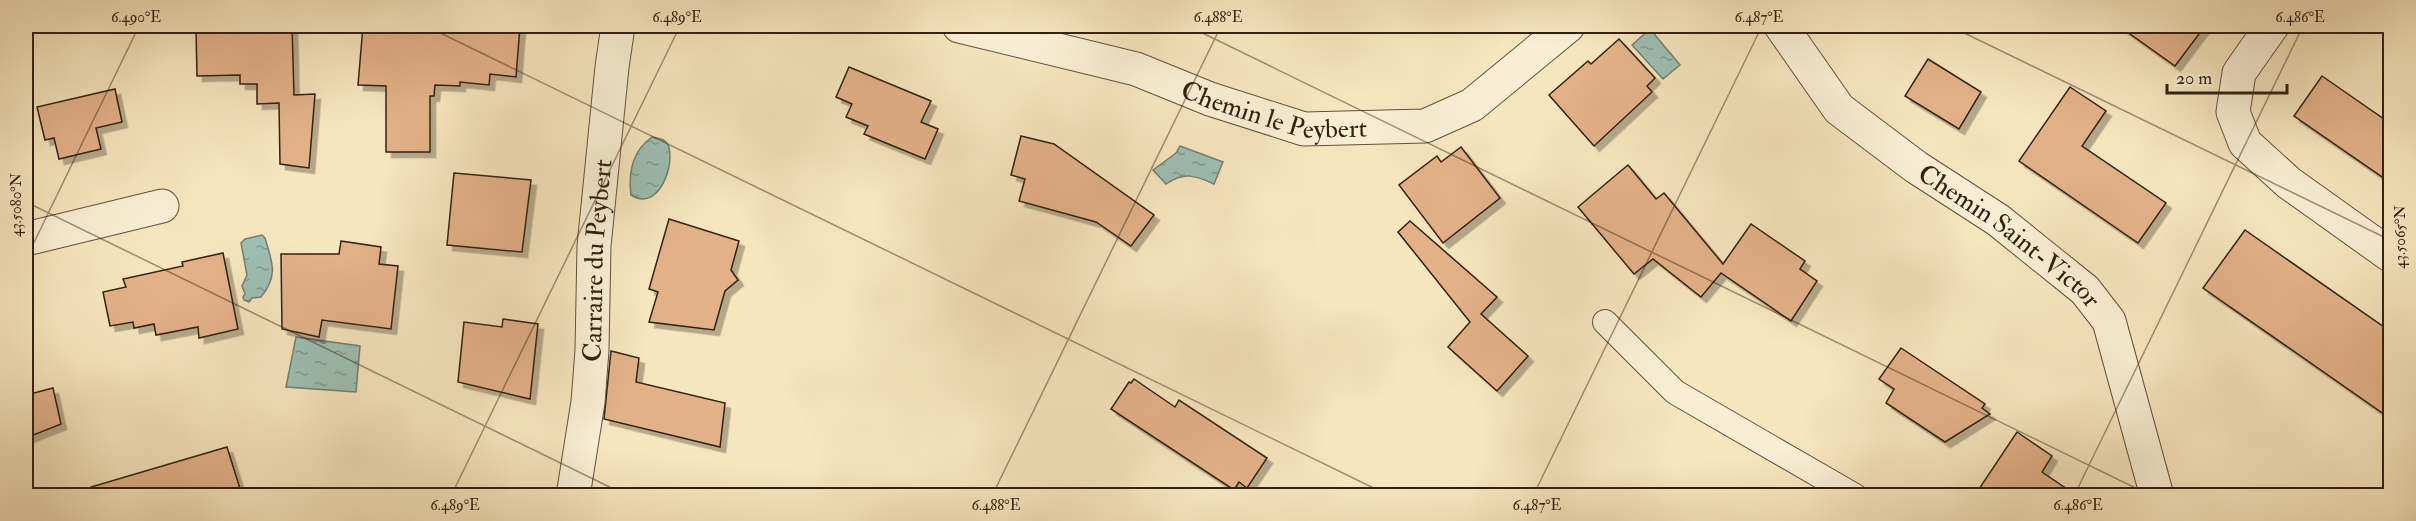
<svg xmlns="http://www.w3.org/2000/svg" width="2416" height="521" font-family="'IM FELL Double Pica',serif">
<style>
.water{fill:url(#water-ripples);stroke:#737f73;stroke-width:1.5}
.building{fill:#e3b188;stroke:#332012;stroke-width:1.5;filter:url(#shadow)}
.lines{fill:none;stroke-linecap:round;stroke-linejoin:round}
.service-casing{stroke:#64513d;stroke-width:26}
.minor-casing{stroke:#64513d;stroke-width:35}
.service{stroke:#f9eed4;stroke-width:24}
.minor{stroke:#f9eed4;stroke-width:33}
.ticks{fill:none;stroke:#332012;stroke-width:1.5;stroke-opacity:0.45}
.labels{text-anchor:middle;stroke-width:6;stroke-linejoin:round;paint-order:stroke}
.street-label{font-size:26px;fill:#332012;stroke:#f9eed4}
.neatline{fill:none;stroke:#332012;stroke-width:2}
.ticks-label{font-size:15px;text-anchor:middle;fill:#332012}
</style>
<defs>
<pattern id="water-ripples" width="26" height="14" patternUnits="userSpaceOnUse" patternTransform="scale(1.5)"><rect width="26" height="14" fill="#9dbfb4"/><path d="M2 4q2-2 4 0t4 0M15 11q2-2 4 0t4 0" fill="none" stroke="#819b91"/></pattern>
<filter id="shadow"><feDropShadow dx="5.5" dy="5.5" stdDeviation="0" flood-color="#0004"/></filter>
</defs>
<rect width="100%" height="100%" fill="#f6e5bd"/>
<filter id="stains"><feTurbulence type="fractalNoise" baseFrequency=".00333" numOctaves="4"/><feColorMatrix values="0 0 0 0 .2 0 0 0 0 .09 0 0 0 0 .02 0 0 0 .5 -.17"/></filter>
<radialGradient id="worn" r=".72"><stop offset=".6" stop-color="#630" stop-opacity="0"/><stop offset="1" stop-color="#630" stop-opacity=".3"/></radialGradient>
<!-- water -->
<g class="water">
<path d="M1650,29l30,36 -17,14 -31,-34z"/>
<path d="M652,137c4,1 10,1 13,4 14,11 -3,74 -34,54 -3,-23 1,-44 21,-58z"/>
<path d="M1180,146l43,16 -9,22c-19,-9 -30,-12 -48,0l-13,-14 23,-17z"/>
<path d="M262,235l3,3c7,24 14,37 -4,59l-9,1 -3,4 -5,-2 -1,-3 2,-3 -3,-8 5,-11 -6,-32 4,-4z"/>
<path d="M296,337l64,9 -4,46 -70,-5z"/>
</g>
<!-- building -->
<g class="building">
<path d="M214,26h78l2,69 21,-1 -6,74 -29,-4 -1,-61 -22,1v-20h-17v-9l-43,1 -1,-46 18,-1z"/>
<path d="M363,26h157l-4,51 -26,-3 -1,11 -29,-3v4l-25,-1 -1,11h-4v56h-44v-66l-28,-1z"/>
<path d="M2119,26h86l-30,40z"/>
<path d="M1619,39l36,39 -8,8 5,6 -58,54 -45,-51 39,-34 3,3z"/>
<path d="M1928,59l53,33 -22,37 -54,-33z"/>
<path d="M849,67l82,34 -10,21 17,7 -13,30 -61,-25 4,-8 -22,-9 6,-13 -16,-7z"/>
<path d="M2322,76l69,48v59l-97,-67z"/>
<path d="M2070,87l36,24 -24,35 84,57 -28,40 -119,-82z"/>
<path d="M115,89l7,33 -26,6 5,21 -42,10 -5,-21 -9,2 -8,-33z"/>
<path d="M1021,136l33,8 100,71 -23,31 -35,-24 -77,-21 6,-22 -14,-4z"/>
<path d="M1461,147l39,51 -57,45 -44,-58 38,-29 4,6z"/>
<path d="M1628,165l28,34 8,-6 59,71 28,-40 54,37 -5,8 17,12 -26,40 -70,-48 -20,24 -48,-38 -19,15 -56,-67z"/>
<path d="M454,173l77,7 -9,72 -75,-7z"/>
<path d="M669,219l70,22 -8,29 7,10 -13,11 -11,39 -65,-8 9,-30 -9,-3z"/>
<path d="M1410,221l87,76 -16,17 47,42 -31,35 -49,-44 22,-25 -72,-90z"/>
<path d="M2245,230l146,102v87l-188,-131z"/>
<path d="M341,241l40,6 -2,17 19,2 -7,63 -69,-9 -3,17 -37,-8 -1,-75h58z"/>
<path d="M223,253l15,76 -39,9 -1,-11 -42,8 -2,-11 -20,4 -1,-6 -23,4 -7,-34 23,-5 -3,-8 60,-13 -1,-4z"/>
<path d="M503,319l35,5 -8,75 -72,-17 6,-60 38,5z"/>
<path d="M1901,348l84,56 -3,4 8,6 -45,28 -59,-39 8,-14 -15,-10z"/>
<path d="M611,351l28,7 -3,24 89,21 -5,44 -116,-28z"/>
<path d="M1134,379l41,28 4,-7 88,58 -20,30 -8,-6 -5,8 -123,-81 18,-27 2,1z"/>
<path d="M53,388l8,36 -35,14v-43z"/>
<path d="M2017,432l35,24 -10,16 34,23h-101z"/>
<path d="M227,447l15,48h-150l-1,-8z"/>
</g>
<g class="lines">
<!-- service casing -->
<g class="service-casing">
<path id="service" d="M1605,322l70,70 180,104"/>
</g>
<!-- minor casing -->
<g class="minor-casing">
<g id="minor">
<path id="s1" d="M959,26l177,43 74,30 94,30 121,-3 47,-21 96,-79"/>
<path id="s2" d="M1781,26l58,83 77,58 82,53 87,70 24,31 48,175"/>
<path d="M2272,26l-33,47 -6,39 12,31 44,40 101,72"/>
<path d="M26,239l136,-33"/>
<path id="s3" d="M573,496l15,-94 4,-52 2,-104 18,-179 6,-41"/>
</g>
</g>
<!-- service -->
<use href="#service" class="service"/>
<!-- minor -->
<use href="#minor" class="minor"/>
</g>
<!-- ticks -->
<path class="ticks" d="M426,26l964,470M1188,26l964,470M1950,26l440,214M26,202l602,294M26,259l113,-233M451,496l229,-470M992,496l229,-470M1533,496l229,-470M2074,496l229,-470"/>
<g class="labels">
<!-- street labels -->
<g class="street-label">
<text dy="9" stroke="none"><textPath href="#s1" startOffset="328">Chemin le Peybert</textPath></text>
<text dy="9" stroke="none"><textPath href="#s2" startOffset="314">Chemin Saint-Victor</textPath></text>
<text dy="9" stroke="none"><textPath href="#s3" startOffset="237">Carraire du Peybert</textPath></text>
</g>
</g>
<!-- margin -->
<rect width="2416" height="521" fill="none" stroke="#f6e5bd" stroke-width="66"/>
<!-- scale -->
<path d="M2167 84v9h120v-9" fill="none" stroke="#332012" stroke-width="3"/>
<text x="2176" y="84" font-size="18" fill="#332012" stroke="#f9eed4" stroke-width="4.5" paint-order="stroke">20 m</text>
<rect x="33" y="33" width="2350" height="455" class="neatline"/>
<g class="ticks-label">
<text x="136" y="22">6.490°E</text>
<text x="677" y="22">6.489°E</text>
<text x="1218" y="22">6.488°E</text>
<text x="1759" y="22">6.487°E</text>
<text x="2300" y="22">6.486°E</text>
<text transform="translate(16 205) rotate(-90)" y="5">43.5080°N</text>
<text transform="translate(2400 237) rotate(-90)" y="5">43.5065°N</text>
<text x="455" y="510">6.489°E</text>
<text x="996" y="510">6.488°E</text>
<text x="1537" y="510">6.487°E</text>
<text x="2078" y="510">6.486°E</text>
</g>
<rect width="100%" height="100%" filter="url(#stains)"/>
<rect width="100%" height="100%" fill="url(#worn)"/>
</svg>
